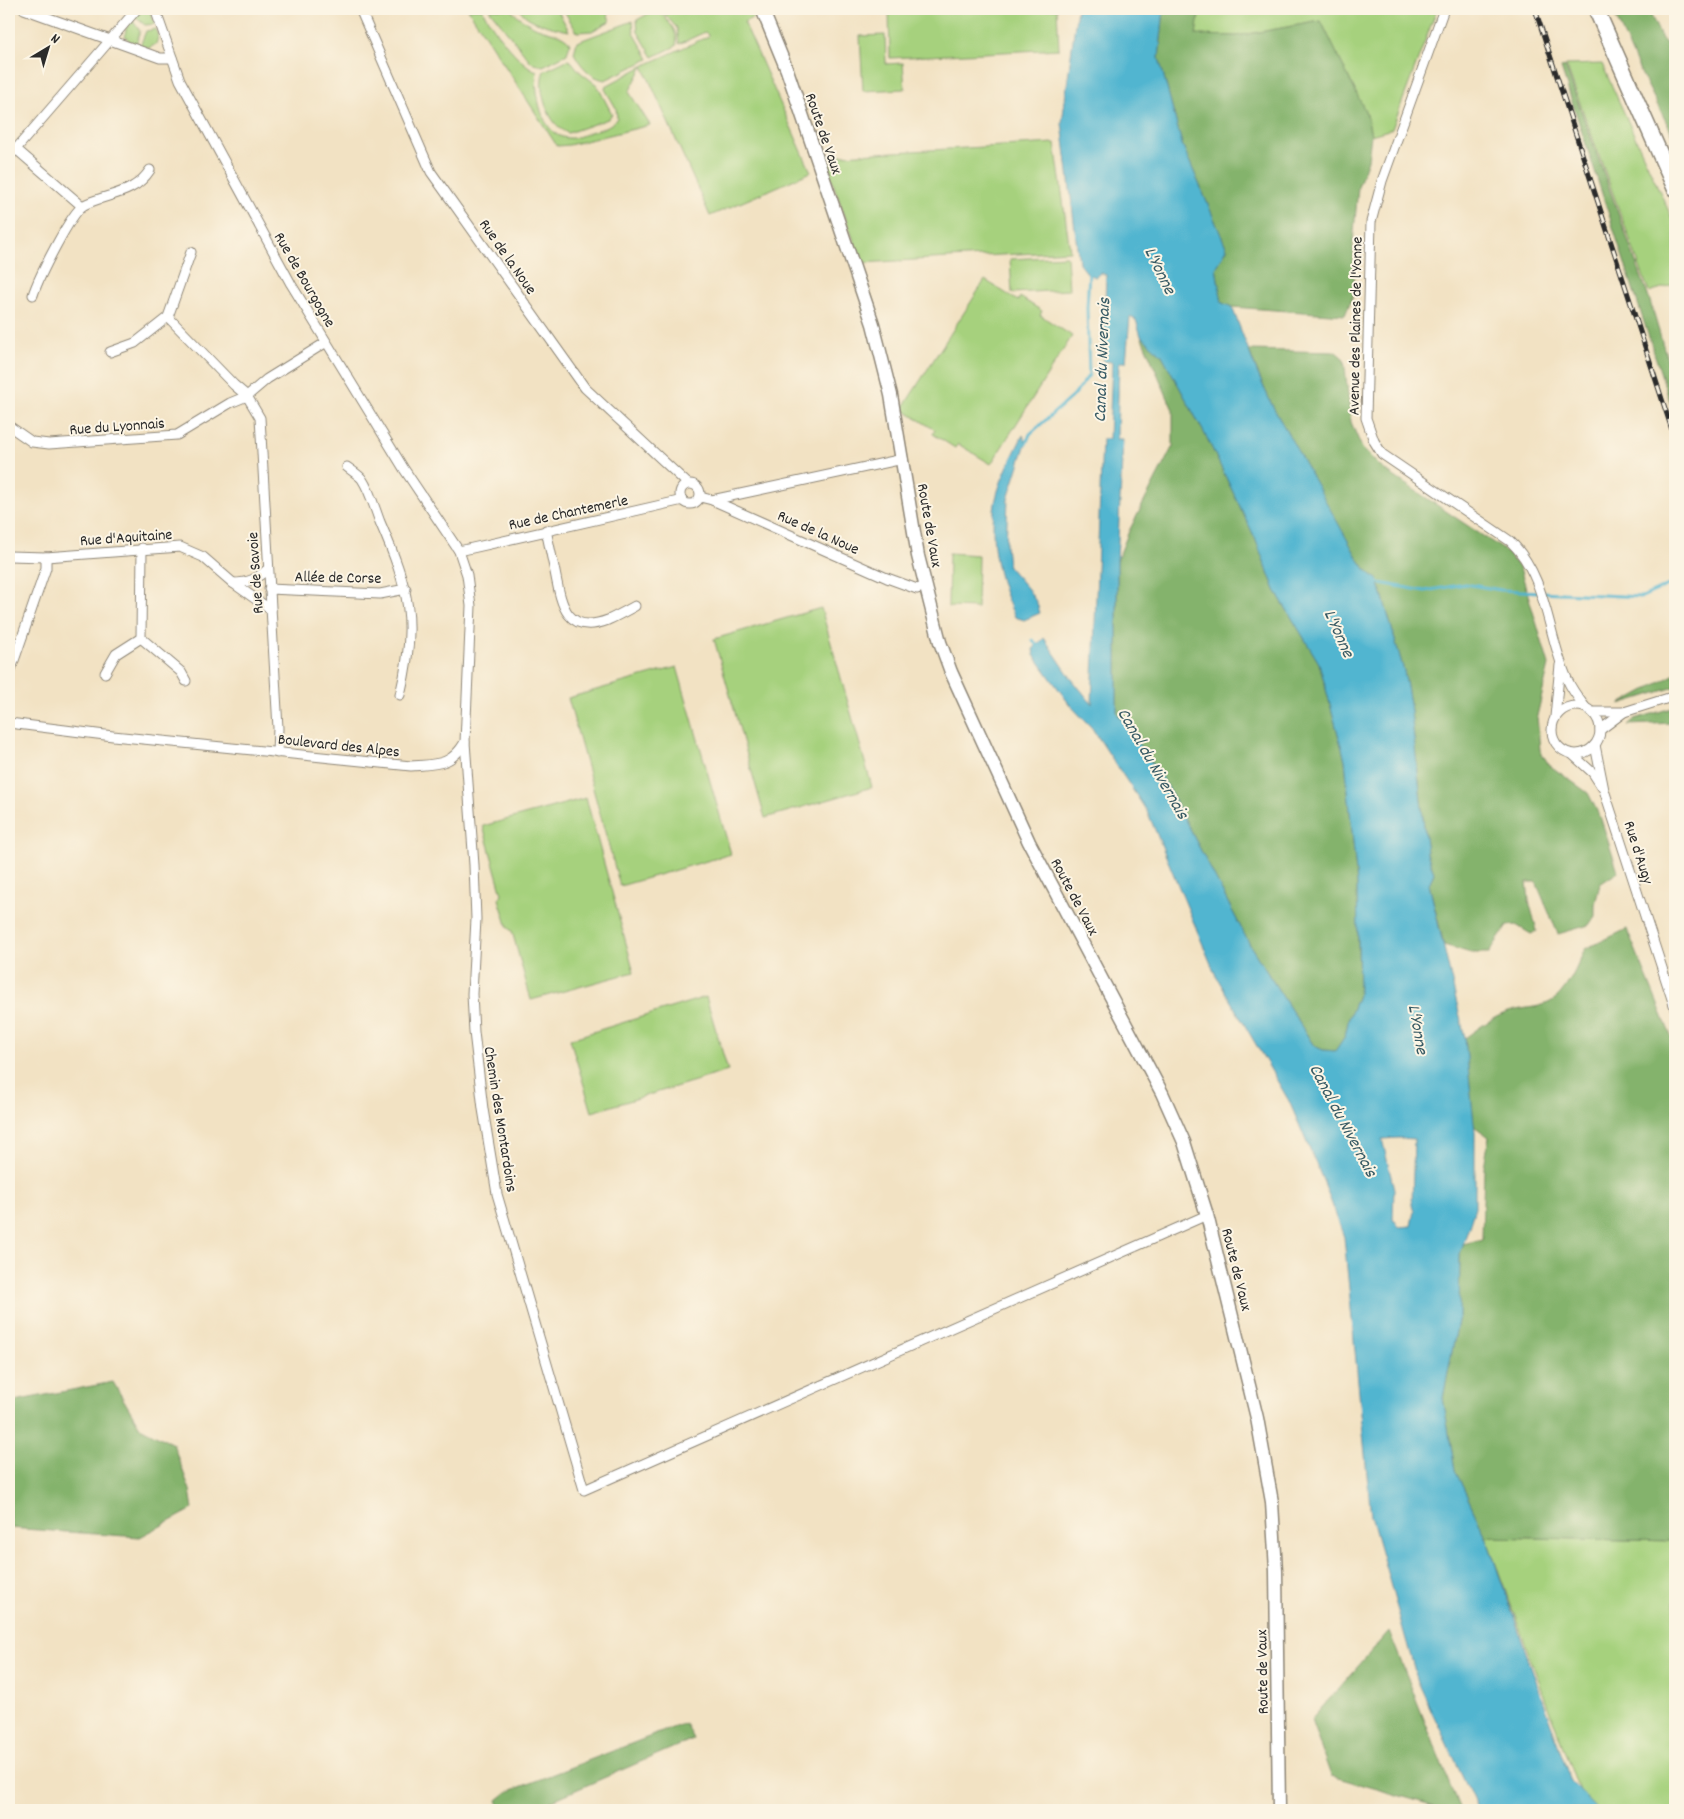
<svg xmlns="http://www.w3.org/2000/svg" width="1684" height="1819" font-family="Dekko,sans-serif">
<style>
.green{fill:#a6d17d;stroke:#687e54}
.forest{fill:#84b36c;stroke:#586f4c}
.water{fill:#51b5d0;stroke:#3e707e;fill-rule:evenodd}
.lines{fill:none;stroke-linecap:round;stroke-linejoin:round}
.stream{stroke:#51b5d0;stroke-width:3}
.street-casing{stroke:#8e8677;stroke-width:11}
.secondary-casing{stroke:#8e8677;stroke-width:15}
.primary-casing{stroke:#8e8677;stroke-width:18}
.street{stroke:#fff;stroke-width:9}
.secondary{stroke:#fff;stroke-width:12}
.primary{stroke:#fff;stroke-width:15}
.rail-casing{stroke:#2b2b2b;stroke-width:5}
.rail{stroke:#fcf5e5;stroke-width:3;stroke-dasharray:9;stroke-linecap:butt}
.labels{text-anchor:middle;stroke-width:4;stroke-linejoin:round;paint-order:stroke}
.street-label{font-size:16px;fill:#2b2b2b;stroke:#fcf5e5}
.water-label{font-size:18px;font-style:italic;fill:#385b65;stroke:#fcf5e5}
</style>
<rect width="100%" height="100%" fill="#fcf5e5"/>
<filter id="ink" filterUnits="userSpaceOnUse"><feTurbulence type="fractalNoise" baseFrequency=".02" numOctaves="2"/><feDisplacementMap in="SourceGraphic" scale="10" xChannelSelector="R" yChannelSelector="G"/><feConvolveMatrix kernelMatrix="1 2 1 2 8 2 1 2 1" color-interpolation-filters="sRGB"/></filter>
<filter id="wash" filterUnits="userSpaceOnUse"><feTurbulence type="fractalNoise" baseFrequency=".0096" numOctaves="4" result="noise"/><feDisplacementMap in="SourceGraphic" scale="20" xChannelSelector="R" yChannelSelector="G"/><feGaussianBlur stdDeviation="1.12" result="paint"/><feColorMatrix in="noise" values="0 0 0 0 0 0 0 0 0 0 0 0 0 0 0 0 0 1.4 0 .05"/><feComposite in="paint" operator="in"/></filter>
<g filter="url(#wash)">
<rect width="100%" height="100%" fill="#f2e2c3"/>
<!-- green -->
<g class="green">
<path d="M468,9h14c8,16 38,57 55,62 -3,20 4,66 31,67 8,1 15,-3 22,-6 10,-3 21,-5 27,-14l-1,-10 -11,-19 1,-3 37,-20 66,-30 -4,-4 -26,12 -2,-16 -17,-19h93l3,7 -12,6 67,150 -101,44 -67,-150 -14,26 21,33 -81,20 -12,1z"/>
<path d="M489,9h21c7,7 14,12 23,17 11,6 30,6 37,17l-3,11 -24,12 -12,-4z"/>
<path d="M520,9h37l12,22c-14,-3 -44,-9 -49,-22z"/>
<path d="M563,9h43l4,12 -18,10 -15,1z"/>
<path d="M657,9c10,12 22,20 19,37l-23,11 -15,-25 -1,-12z"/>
<path d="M889,9h168l2,40 -169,9z"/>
<path d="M1200,9h237l-45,120 -21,6 -4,-20 -46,-94 -84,15 -42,-1z"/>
<path d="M141,10l9,2 5,12 -10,1 -10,-8z"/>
<path d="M132,20l8,11 -4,14 -7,-4 -4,-6 1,-7z"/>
<path d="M633,21l1,12 15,26 -44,21c-14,-2 -25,-15 -31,-27l3,-11z"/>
<path d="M156,29l2,8 -2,7 -7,4 -9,-2 6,-15z"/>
<path d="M885,35l1,29 17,-1 2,26 -42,2 -3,-55z"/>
<path d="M567,60l4,1 9,11 17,13 15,29 -4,5 -40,14c-19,-6 -32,-45 -24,-62z"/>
<path d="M1602,64l73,161v59l-26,8 -83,-227z"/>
<path d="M1055,143l15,108 -208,12 -39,-107z"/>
<path d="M1067,256l2,34 -57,3 -2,-34z"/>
<path d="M985,280l33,21 2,-4 22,14 -2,4 32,21 -81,128 -33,-20 -3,4 -22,-14 2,-4 -33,-21z"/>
<path d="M949,553l29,2 -1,53 -29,-1z"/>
<path d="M821,608l51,179 -107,31 -51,-179z"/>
<path d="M677,667l54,187 -111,32 -52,-188z"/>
<path d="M586,798l48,174 -103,28 -19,-69 -4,-3 -9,-29 3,-5 -19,-68z"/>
<path d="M706,997l22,74 -136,41 -22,-73z"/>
<path d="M1486,1537l189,4v269h-89z"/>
</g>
<!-- forest -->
<g class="forest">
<path d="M1164,9h36l-4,26 41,1 84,-15 46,94 4,20 -3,25 -10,27 -5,56 1,50 -9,22 -113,-8 -10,-4 -6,-35 11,-19 -45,-105 -23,-86z"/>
<path d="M1612,9h36l14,30 13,14v86l-35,-68z"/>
<path d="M1565,66l85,235 25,85v31l-114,-349z"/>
<path d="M1141,336l21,19 46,85 47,98 20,52 44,73 26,97 12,123 2,110 -10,25 -4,18 -9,15 -13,-1 -9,-4 -63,-99 -83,-160 -51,-74v-152l12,-30 44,-85v-36z"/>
<path d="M1249,350l87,2 8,7 7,63 11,26 21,21 124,83 13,16 29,97 -12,51 3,34 9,15 39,28 13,26 17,53 -18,12 -5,20v12l-6,9 -31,9 -22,-52h-9l2,19 8,30 -6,3 -15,-9 -9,1 -18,27h-18l-27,-8 -15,-61 5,-11 -7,-20 -17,-150 -6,-32 -26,-91 -13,-11 -8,-12c-38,-66 -83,-136 -108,-207z"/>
<path d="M1675,674v13l-55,17z"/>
<path d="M1675,707v16l-47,2 7,-6z"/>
<path d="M1627,929l48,117v495l-189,-4 -31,-67 -12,-72 16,-82 1,-62 3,-10 19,-5 2,-72 5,-30 -15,-11 -9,-88c14,-10 30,-23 47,-27 18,-5 36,-2 49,-18 11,-13 17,-29 24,-44z"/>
<path d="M113,1382l27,45 33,17 17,46 3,19 -53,28 -131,-9v-126z"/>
<path d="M1389,1631l71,179h-22l-3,-4 -104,-30 -20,-56z"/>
<path d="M685,1723l8,16 -163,71h-29l-4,-10 10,-8z"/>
</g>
<!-- water -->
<g class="water">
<path d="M1077,9h87l-5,49 23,86 45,105 -11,19 6,35 10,4 25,65 15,33 85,152 8,12 13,11 26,91 6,32 17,150 7,20 -5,11 36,154 10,94v76l-15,46 -1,62 -16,82 12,72 31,67 85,245 27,28h-120l-60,-128 -47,-166 -27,-279 -19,-52 -36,-84 -73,-125 -68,-163 -56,-85 -22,-23 -36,-50 -1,-6 11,-11 27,40 21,26 10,-265h7l3,-77 -9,-1 3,-86 -5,-2 -6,4 -7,-3 -9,-11 -17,-140zM1130,317l6,3 5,16 21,19 46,85 47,98 20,52 44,73 26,97 12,123 2,110 -10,25 -4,18 -10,15 -12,-1 -9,-4 -63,-99 -83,-160 -51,-74v-152l6,-122h-6l2,-77h7zM1399,1138l15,1 -2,65 2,7 -3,15 -12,1 -6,-9 1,-29 -12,-50z"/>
<path d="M1023,435l3,8 -18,56 -2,45 2,22 20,23 9,14 3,10 -16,7 -9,-3c-16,-33 -25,-69 -21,-106 2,-26 18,-53 29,-76z"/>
</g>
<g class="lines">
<!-- stream -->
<g class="stream">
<path d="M1026,444l4,-10 45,-40 14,-19 -2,-67 2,-36"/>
<path d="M1374,582l51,9 40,-7 36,6 141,7 33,-15"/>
<path d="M1033,640l6,8"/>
</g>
</g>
</g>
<g filter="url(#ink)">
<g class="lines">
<!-- street casing -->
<g class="street-casing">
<g id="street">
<path d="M24,9l136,49h12"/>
<path d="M360,9l71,163 154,216 103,96"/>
<path d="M1444,9l-62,172 -11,41 -5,196 8,23 8,13 128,87c38,36 37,95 58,140 4,9 11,18 17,26"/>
<path d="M16,149l66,57"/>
<path d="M9,157l128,-148"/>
<path d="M33,295c5,-16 38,-83 51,-90 24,-12 50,-10 66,-35"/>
<path d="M168,317l66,68 13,11 13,22 18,310 -1,25"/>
<path d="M110,352l25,-9 33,-26 23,-65"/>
<path d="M9,426l23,16 17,2 128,-9 53,-32 17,-7 20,-17 58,-36"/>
<path d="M347,467c5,4 12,8 15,12 8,12 13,30 18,43 29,67 38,100 20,173"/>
<circle cx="690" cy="494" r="10"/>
<path d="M700,497l12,3 175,78 30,11 9,-3"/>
<path d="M712,500l191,-41"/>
<path d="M546,530c3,14 6,28 9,42 6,31 11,64 53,48 9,-4 18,-9 27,-14"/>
<path d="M142,548l-1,90 40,34 5,9"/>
<path d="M459,551l224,-51"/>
<path d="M9,556l37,1 134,-10 23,10 30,26 38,27"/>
<path d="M233,583c16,0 23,-4 35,-14"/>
<path d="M269,589l111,5 26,-5"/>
<path d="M105,673l11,-19 25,-16"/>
<path d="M9,675l37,-107v-11"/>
<circle cx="1576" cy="730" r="24"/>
<path d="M1593,712h31l51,-16"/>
<path d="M1555,717l5,-52"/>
<path d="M9,723l104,13 298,30c26,-2 40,0 54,-24l6,-136 -4,-31 -8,-24 -55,-82 -113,-185 -111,-204 -25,-71"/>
<path d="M1600,730l24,-18"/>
<path d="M465,742l9,123 2,54 -4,75 2,38 9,77 14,85 87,296 623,-275"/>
<path d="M1595,745l9,45 71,218"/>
<path d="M1572,754l21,19 9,14"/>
</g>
</g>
<!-- secondary casing -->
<g class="secondary-casing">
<path id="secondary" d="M762,9l25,61 86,254 18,71 27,161 22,86 11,30 78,170 133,251 22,49 23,73 50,203 15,84 4,69 3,239"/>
</g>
<!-- primary casing -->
<g class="primary-casing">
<path id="primary" d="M1596,9l79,179"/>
</g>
<!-- street -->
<use href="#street" class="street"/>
<!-- secondary -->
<use href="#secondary" class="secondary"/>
<!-- primary -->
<use href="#primary" class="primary"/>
<!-- rail casing -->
<g class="rail-casing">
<path id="rail" d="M1535,9l140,430"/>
</g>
<!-- rail -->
<use href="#rail" class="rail"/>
</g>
</g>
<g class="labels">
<!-- street labels -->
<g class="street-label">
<text transform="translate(825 133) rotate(71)" y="6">Route de Vaux</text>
<text transform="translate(509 256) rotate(55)" y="6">Rue de la Noue</text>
<text transform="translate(306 279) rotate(60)" y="6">Rue de Bourgogne</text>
<text transform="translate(1354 326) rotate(-89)" y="6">Avenue des Plaines de l'Yonne</text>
<text transform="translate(117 425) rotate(-4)" y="6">Rue du Lyonnais</text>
<text transform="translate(568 511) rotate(-12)" y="6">Rue de Chantemerle</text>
<text transform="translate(931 525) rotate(80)" y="6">Route de Vaux</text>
<text transform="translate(819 531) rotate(24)" y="6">Rue de la Noue</text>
<text transform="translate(126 536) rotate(-4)" y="6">Rue d'Aquitaine</text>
<text transform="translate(254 573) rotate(-94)" y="6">Rue de Savoie</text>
<text transform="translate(338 576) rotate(1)" y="6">Allée de Corse</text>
<text transform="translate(339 744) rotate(6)" y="6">Boulevard des Alpes</text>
<text transform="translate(1640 852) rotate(72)" y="6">Rue d'Augy</text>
<text transform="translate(1076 896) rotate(62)" y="6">Route de Vaux</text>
<text transform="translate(502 1119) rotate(81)" y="6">Chemin des Montardoins</text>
<text transform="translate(1238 1269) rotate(76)" y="6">Route de Vaux</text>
<text transform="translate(1261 1672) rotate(-91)" y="6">Route de Vaux</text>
</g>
<!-- water labels -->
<g class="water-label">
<text transform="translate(1161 270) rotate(64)" y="6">L'Yonne</text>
<text transform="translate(1101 360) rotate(-88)" y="6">Canal du Nivernais</text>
<text transform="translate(1340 633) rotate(66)" y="6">L'Yonne</text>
<text transform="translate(1154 763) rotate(60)" y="6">Canal du Nivernais</text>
<text transform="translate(1419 1029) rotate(80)" y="6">L'Yonne</text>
<text transform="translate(1344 1120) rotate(62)" y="6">Canal du Nivernais</text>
</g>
</g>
<!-- margin -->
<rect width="1684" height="1819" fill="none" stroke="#fcf5e5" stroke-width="30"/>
<!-- north arrow -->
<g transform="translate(48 48) rotate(38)" stroke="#fcf5e5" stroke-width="4" paint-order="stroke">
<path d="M0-4L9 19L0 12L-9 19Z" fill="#2b2b2b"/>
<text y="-8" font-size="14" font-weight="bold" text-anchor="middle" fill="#2b2b2b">N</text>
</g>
</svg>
